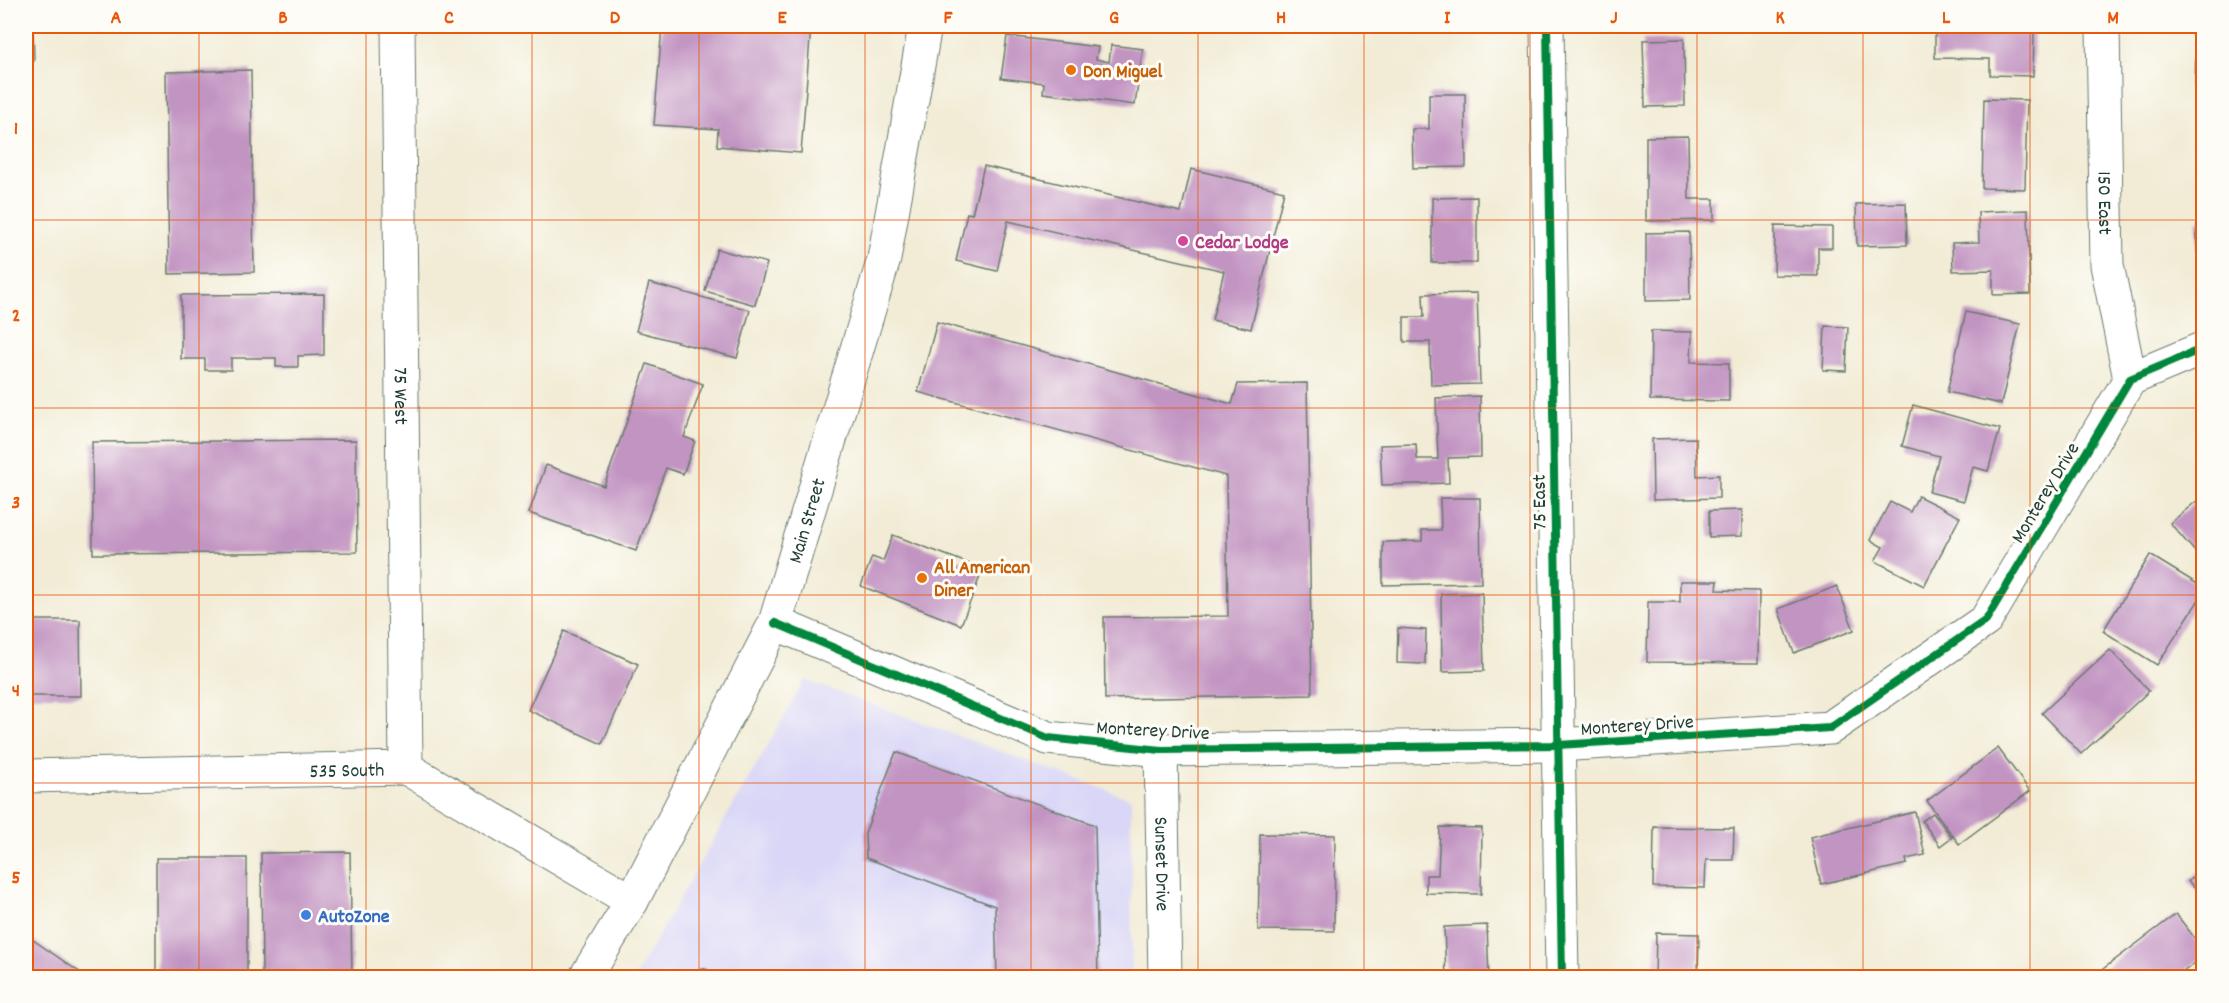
<svg xmlns="http://www.w3.org/2000/svg" width="2229" height="1003" font-family="Dekko,sans-serif">
<style>
.built{fill:#d9d6f7}
.building{fill:#c294c2}
.lines{fill:none;stroke-linecap:round;stroke-linejoin:round}
.minor-casing{stroke:#697a6d;stroke-width:35}
.major-casing{stroke:#697a6d;stroke-width:35}
.minor{stroke:#fff;stroke-width:33}
.major{stroke:#fff;stroke-width:33}
.cycleway-casing{stroke:#fdfcf7;stroke-width:11}
.cycleway{stroke:#00873e;stroke-width:8}
.grid{fill:none;stroke:#e8590c;stroke-width:1.5;stroke-opacity:0.55}
.food-dot{fill:#e8710a;stroke:#fdfcf7;stroke-width:2}
.hotel-dot{fill:#d1479c;stroke:#fdfcf7;stroke-width:2}
.shop-dot{fill:#3f7fe0;stroke:#fdfcf7;stroke-width:2}
.labels{text-anchor:middle;stroke-width:6;stroke-linejoin:round;paint-order:stroke}
.food-label{font-size:20px;font-weight:bold;fill:#c56008;stroke:#fdfcf7;text-anchor:start}
.street-label{font-size:20px;fill:#1f3d34;stroke:#fdfcf7}
.hotel-label{font-size:20px;font-weight:bold;fill:#b23c85;stroke:#fdfcf7;text-anchor:start}
.shop-label{font-size:20px;font-weight:bold;fill:#366cbe;stroke:#fdfcf7;text-anchor:start}
.neatline{fill:none;stroke:#e8590c;stroke-width:2}
.grid-label{font-size:20px;text-anchor:middle;font-weight:bold;fill:#e8590c}
</style>
<rect width="100%" height="100%" fill="#fdfcf7"/>
<filter id="ink" filterUnits="userSpaceOnUse"><feTurbulence type="fractalNoise" baseFrequency=".0167" numOctaves="2"/><feDisplacementMap in="SourceGraphic" scale="12" xChannelSelector="R" yChannelSelector="G"/><feConvolveMatrix kernelMatrix="1 2 1 2 8 2 1 2 1" color-interpolation-filters="sRGB"/></filter>
<filter id="wash" filterUnits="userSpaceOnUse"><feTurbulence type="fractalNoise" baseFrequency=".008" numOctaves="4" result="noise"/><feDisplacementMap in="SourceGraphic" scale="24" xChannelSelector="R" yChannelSelector="G"/><feGaussianBlur stdDeviation="1.35" result="paint"/><feColorMatrix in="noise" values="0 0 0 0 0 0 0 0 0 0 0 0 0 0 0 0 0 1.4 0 .05"/><feComposite in="paint" operator="in"/></filter>
<g filter="url(#wash)">
<rect width="100%" height="100%" fill="#f2ecd6"/>
<!-- built -->
<path class="built" d="M805,680l326,119 1,178 -498,1z"/>
<g id="blocks">
<!-- building -->
<g class="building">
<path d="M26,26h7l1,35h-8z"/>
<path d="M662,26h149l-10,127 -84,-7 1,-17 -64,-4z"/>
<rect x="1839" y="26" width="28" height="2"/>
<path d="M1948,26h50v6h36l-1,44 -43,-1v-16l-55,-1v-31l13,1z"/>
<path d="M2196,28h8v74h-9z"/>
<path d="M1007,36l91,11 -2,12 13,3 2,-17 32,4 -8,56 -92,-12 1,-10 -43,-5z"/>
<path d="M1684,39l1,67 -40,1 -2,-67z"/>
<path d="M251,70l3,202 -85,2 -3,-202z"/>
<path d="M1429,94h36l1,73 -53,1 -1,-39h17z"/>
<path d="M1984,99l43,1 -2,89 -43,-1z"/>
<path d="M1688,136l1,63h25v21l-68,1v-84z"/>
<path d="M984,166l197,46 10,-43 93,22 -33,138 -39,-9 12,-49 -216,-50 -11,50 -41,-10 11,-48 5,1z"/>
<path d="M1477,197v66h-45v-65z"/>
<path d="M1906,203l1,42 -50,1 -1,-42z"/>
<path d="M2028,210l2,84 -37,1v-25l-40,1 -1,-28 27,-1 -1,-30z"/>
<rect x="2197" y="221" width="7" height="30"/>
<path d="M1775,226l57,1v21h-14v28l-44,-1z"/>
<path d="M1689,232l1,68 -44,1v-68z"/>
<path d="M717,249l50,14 -12,42 -50,-14z"/>
<path d="M649,283l101,27 -13,48 -101,-27z"/>
<path d="M1477,293l3,91 -49,1 -1,-43h-26v-25h20l-1,-23z"/>
<path d="M324,294v61l-26,1v11h-22v-9h-45v12h-26v-11h-24v-64z"/>
<path d="M1966,312l54,12 -19,80 -54,-12z"/>
<path d="M937,322l295,82 6,-20 69,-1 5,312 -207,4 -1,-82 124,-1 -2,-140 -308,-84z"/>
<path d="M1825,326l23,1 -2,44 -23,-1z"/>
<path d="M1651,331l41,1 -1,30 38,1v38l-79,-1z"/>
<path d="M647,364l56,20 -19,53 11,4 -12,33 -17,-6 -30,83 -107,-38 17,-48 58,21z"/>
<path d="M1480,396l1,61 -33,1 1,25 -67,2 -2,-40 36,-1 1,15h21l-2,-61z"/>
<path d="M1913,405l87,24 -12,42 -15,-4 -9,34 -35,-9 10,-36 -37,-10z"/>
<path d="M1696,438l1,38 22,-1v23l-66,2 -1,-61z"/>
<path d="M356,440l1,112 -264,2 -1,-112z"/>
<path d="M2204,495v54l-7,5 -27,-31z"/>
<path d="M1918,496l42,21 -36,69 -49,-25 8,-14 -13,-7 20,-38 20,10z"/>
<path d="M1440,498h40l1,85 -98,2v-43l39,-1v-11h19z"/>
<path d="M1742,510v26l-33,1v-26z"/>
<path d="M893,535l90,34 -22,56 -100,-39 11,-29 11,4z"/>
<path d="M2150,555l54,33v4l-47,73 -54,-34z"/>
<path d="M1680,581h38l-1,9 42,1 -1,72 -111,-1 1,-60h32z"/>
<path d="M1837,586l17,44 -60,23 -16,-44z"/>
<path d="M1482,593l2,78 -42,1 -1,-78z"/>
<path d="M26,620h54l1,76h-55z"/>
<path d="M1398,628l28,2 -1,34 -28,-1z"/>
<path d="M564,631l74,33 -36,80 -74,-34z"/>
<path d="M2110,650l39,41 -68,63 -39,-41z"/>
<path d="M1998,748l32,43 -71,53 -32,-43z"/>
<path d="M896,752l199,73 3,153h-101l-2,-72 -129,-48 -1,-25z"/>
<path d="M1915,812l10,43 -19,4 1,5 -86,20 -11,-47z"/>
<path d="M1933,813l19,24 -12,9 -18,-25z"/>
<path d="M1440,827l42,1 -1,66 -55,-1v-18h12z"/>
<path d="M1654,827l80,1 -1,32h-27l-1,28 -52,-1z"/>
<path d="M1260,834l75,1 -1,96 -76,-1z"/>
<path d="M350,852l2,126h-90l-1,-125z"/>
<rect x="156" y="858" width="91" height="120"/>
<path d="M2204,867v31l-16,-17z"/>
<path d="M2176,914l28,36v6l-29,22h-84z"/>
<path d="M1487,925l2,53h-43l-2,-51z"/>
<path d="M1656,933l43,1 -1,44h-43z"/>
<path d="M26,935l62,43h-62z"/>
<path d="M702,968l25,9v1h-29z"/>
</g>
</g>
</g>
<g filter="url(#ink)">
<use href="#blocks" fill-opacity="0" stroke="#697a6d" stroke-width="1.5"/>
<g class="lines">
<!-- minor casing -->
<g class="minor-casing">
<g id="minor">
<path id="s1" d="M398,26l8,742"/>
<path d="M1547,26l15,952"/>
<path id="s2" d="M2103,26l4,239 23,114"/>
<path d="M775,623l273,115 113,12 397,-5 272,-17 156,-108 144,-241 74,-31"/>
<path id="s3" d="M1161,750l4,228"/>
<path id="s4" d="M26,776l380,-8 226,133"/>
</g>
</g>
<!-- major casing -->
<g class="major-casing">
<g id="major">
<path id="s5" d="M585,978l47,-77 143,-278 109,-364 41,-233"/>
</g>
</g>
<!-- minor -->
<use href="#minor" class="minor"/>
<!-- major -->
<use href="#major" class="major"/>
<!-- cycleway casing -->
<g class="cycleway-casing">
<g id="cycleway">
<path d="M1547,26l15,952"/>
<path d="M775,623l273,115 113,12 397,-5 272,-17 156,-108 144,-241 74,-31"/>
</g>
</g>
<!-- cycleway -->
<use href="#cycleway" class="cycleway"/>
</g>
</g>
<!-- grid -->
<path class="grid" d="M199,26v952M366,26v952M532,26v952M699,26v952M865,26v952M1031,26v952M1198,26v952M1364,26v952M1530,26v952M1697,26v952M1863,26v952M2030,26v952M26,220h2178M26,408h2178M26,595h2178M26,783h2178"/>
<!-- markers -->
<g class="food-dot">
<circle cx="1071" cy="70" r="6"/>
<circle cx="922" cy="578" r="6"/>
</g>
<circle class="hotel-dot" cx="1183" cy="241" r="6"/>
<circle class="shop-dot" cx="306" cy="915" r="6"/>
<g class="labels">
<!-- food labels -->
<g class="food-label">
<text x="1083" y="77">Don Miguel</text>
<text x="934" y="573">All American<tspan x="934" dy="23">Diner</tspan></text>
</g>
<!-- street labels -->
<g class="street-label">
<text dy="7" stroke="none"><textPath href="#s2" startOffset="177">150 East</textPath></text>
<text dy="7" stroke="none"><textPath href="#s1" startOffset="370">75 West</textPath></text>
<text transform="translate(2044 492) rotate(-59)" y="7">Monterey Drive</text>
<text transform="translate(1538 502) rotate(-91)" y="7">75 East</text>
<text dy="7" stroke="none"><textPath href="#s5" startOffset="510">Main Street</textPath></text>
<text transform="translate(1637 724) rotate(-4)" y="7">Monterey Drive</text>
<text transform="translate(1153 729) rotate(3)" y="7">Monterey Drive</text>
<text dy="7" stroke="none"><textPath href="#s4" startOffset="321">535 South</textPath></text>
<text dy="7" stroke="none"><textPath href="#s3" startOffset="114">Sunset Drive</textPath></text>
</g>
<!-- hotel labels -->
<g class="hotel-label">
<text x="1195" y="248">Cedar Lodge</text>
</g>
<!-- shop labels -->
<g class="shop-label">
<text x="318" y="922">AutoZone</text>
</g>
</g>
<!-- margin -->
<rect width="2229" height="1003" fill="none" stroke="#fdfcf7" stroke-width="66"/>
<rect x="33" y="33" width="2163" height="937" class="neatline"/>
<g class="grid-label">
<text x="116" y="23">A</text>
<text x="283" y="23">B</text>
<text x="449" y="23">C</text>
<text x="615" y="23">D</text>
<text x="782" y="23">E</text>
<text x="948" y="23">F</text>
<text x="1114" y="23">G</text>
<text x="1281" y="23">H</text>
<text x="1447" y="23">I</text>
<text x="1614" y="23">J</text>
<text x="1780" y="23">K</text>
<text x="1946" y="23">L</text>
<text x="2113" y="23">M</text>
<text x="16" y="134">1</text>
<text x="16" y="321">2</text>
<text x="16" y="508">3</text>
<text x="16" y="696">4</text>
<text x="16" y="883">5</text>
</g>
</svg>
